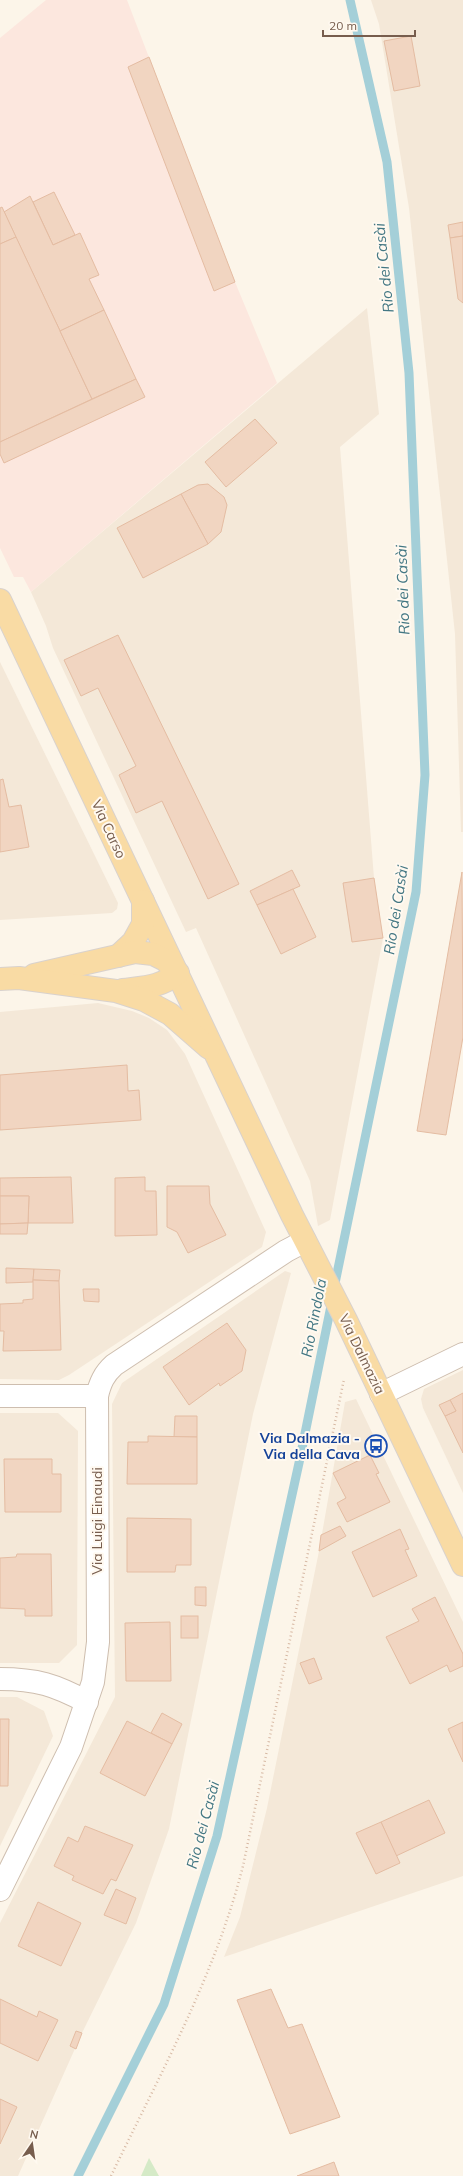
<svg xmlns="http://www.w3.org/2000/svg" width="463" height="2176" font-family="Mulish,sans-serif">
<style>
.residential{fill:#f4e8d8}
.commercial{fill:#fce7de}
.green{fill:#d5eac7}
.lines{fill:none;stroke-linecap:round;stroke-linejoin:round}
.stream{stroke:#a4cfd8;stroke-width:9}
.building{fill:#f1d5c1;stroke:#e4bca2}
.minor-casing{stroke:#cebeaf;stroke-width:24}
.major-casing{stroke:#d9d2cd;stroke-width:24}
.path{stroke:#d7b9a4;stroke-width:2.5;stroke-dasharray:1 3;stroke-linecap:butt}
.minor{stroke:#fff;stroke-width:22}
.major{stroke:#f9dba4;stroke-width:22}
.labels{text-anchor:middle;stroke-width:4;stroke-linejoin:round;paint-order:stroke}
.street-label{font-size:14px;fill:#775d4d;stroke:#fff9f0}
.transit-label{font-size:14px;font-weight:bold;fill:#164399;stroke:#fff9f0;text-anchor:end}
.water-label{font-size:15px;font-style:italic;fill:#437783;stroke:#fff9f0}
</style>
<rect width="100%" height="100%" fill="#fcf5e9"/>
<!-- residential -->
<g class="residential">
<path d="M371,0h92v832h-2l-6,-198 -46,-426 -30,-184z"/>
<path d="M367,308l12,106 -39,33 34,431 9,60 -53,282 -12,6 -8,-45 -114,-253 -10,4 -133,-284 -7,-22 -15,-34z"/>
<path d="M0,662l118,241 -1,6 -5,4 -112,7z"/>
<path d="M98,1003l34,8 17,7 18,12 18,24 81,178 -4,15 -193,128 -10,5 -59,-1v-367z"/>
<path d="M285,1271l6,2 -38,141 -84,415 -33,94 -54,110 -64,143h-18v-253l115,-226 -3,-293 10,-21z"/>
<path d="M463,1370v123l-40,-85 -2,-9 3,-10z"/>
<path d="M356,1399l107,223v254l-239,81 16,-40 27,-109 52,-257 26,-149z"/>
<path d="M0,1413h58l20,18 -1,214 -18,18h-59z"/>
<path d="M0,1697h17l27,14 9,25 -53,110z"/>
</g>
<!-- commercial -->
<path class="commercial" d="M46,0h81l108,282 42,101 -246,209 -8,-15h-9l-14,-29v-510z"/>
<!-- green -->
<path class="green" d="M149,2158l10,18h-18z"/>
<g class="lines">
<!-- stream -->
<g class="stream">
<path d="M334,1288l82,-396 9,-117 -16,-402 -22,-211 -37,-162"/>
<path d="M78,2176l86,-172 53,-168 82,-373 33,-162"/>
</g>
</g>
<!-- building -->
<g class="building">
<path d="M411,36l9,50 -26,5 -10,-50z"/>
<path d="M149,57l86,225 -21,9 -86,-224z"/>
<path d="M54,192l21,43 -22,10 -20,-43z"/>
<path d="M30,196l23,49 27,-12 19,42 -10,4 15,31 -44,21 -56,-119z"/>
<path d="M2,207l14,30 -16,7v-36z"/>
<path d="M463,222v14l-13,2 -2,-13z"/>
<path d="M463,236v67l-5,-4 -8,-61z"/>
<path d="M16,237l76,162 -92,43v-198z"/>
<path d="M104,310l32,69 -44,20 -32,-68z"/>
<path d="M136,379l9,18 -141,66 -4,-9v-12z"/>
<path d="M255,419l22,24 -51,44 -21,-25z"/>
<path d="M208,484l16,13 3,8 -6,27 -13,12 -27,-50 17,-9z"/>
<path d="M181,494l27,50 -65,34 -26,-50z"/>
<path d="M118,635l121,249 -31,15 -46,-98 -26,12 -17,-38 17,-9 -38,-78 -17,8 -17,-36z"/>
<path d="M3,779l6,28 12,-2 8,42 -29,5v-72z"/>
<path d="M292,870l8,16 -43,19 -7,-14z"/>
<path d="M462,872l1,165 -17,98 -29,-4z"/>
<path d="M374,878l9,60 -31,4 -9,-59z"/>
<path d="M293,889l23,48 -35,17 -24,-49z"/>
<path d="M127,1065l1,26 11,-1 2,30 -141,10v-55z"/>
<path d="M71,1177l2,46h-45l1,-27h-29v-18z"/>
<path d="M145,1177v14h11l1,44 -42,1v-58z"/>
<path d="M167,1186h42l1,18 16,31 -38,18 -11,-21 -10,-5z"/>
<path d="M0,1196h29l-1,27 -28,1z"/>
<path d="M28,1223l-1,11h-27v-10z"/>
<path d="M6,1268l28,1 -1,13 -27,1z"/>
<path d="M34,1269l26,1 -1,11 -26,-1z"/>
<path d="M33,1280l26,1 2,69 -58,1 1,-20h-4v-27l23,-1v-3l10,-1z"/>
<path d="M83,1289h16v13l-15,-1z"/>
<path d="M227,1323l19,27 -4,21 -22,15 -1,-3 -30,22 -26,-38z"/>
<path d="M463,1393v60l-18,-37 11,-5 -6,-11z"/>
<path d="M450,1400l6,11 -11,5 -6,-11z"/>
<path d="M175,1416h22v21h-23z"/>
<path d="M148,1436l49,1v47h-70l1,-42h20z"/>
<path d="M370,1455l9,18 -3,1 14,28 -43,20 -10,-19 9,-5 -13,-25z"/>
<path d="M4,1459h48v15h9v38h-56z"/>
<path d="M127,1518l64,1v46h-15l-1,7h-48z"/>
<path d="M340,1526l6,10 -27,15 2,-16z"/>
<path d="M400,1529l9,20 -4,1 12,26 -44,21 -21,-45z"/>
<path d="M17,1554h34l1,62h-27v-7l-25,-1v-50l16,-1z"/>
<path d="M195,1587h11v19l-11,-1z"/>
<path d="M435,1597l28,57v12l-13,6 -3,-7 -37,19 -24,-47 33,-16 -7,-12z"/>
<rect x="181" y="1616" width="17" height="22"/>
<path d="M170,1622l1,59h-45l-1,-58z"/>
<path d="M314,1658l8,21 -13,5 -9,-21z"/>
<path d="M162,1713l20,11 -10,20 -21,-11z"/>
<path d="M0,1719h9l-1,67h-8z"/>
<path d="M127,1721l45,23 -27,52 -45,-23z"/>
<path d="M463,1722v40l-15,-33z"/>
<path d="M429,1800l16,33 -49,23 -15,-34z"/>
<path d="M381,1822l19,41 -24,11 -20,-41z"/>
<path d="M85,1826l48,19 -17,36 -5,-2 -8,15 -31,-14 2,-4 -20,-10 14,-29 10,5z"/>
<path d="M116,1889l20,9 -10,26 -22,-9z"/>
<path d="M38,1902l43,21 -20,43 -43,-20z"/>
<path d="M271,1989l17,39 14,-4 38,93 -50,17 -53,-134z"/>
<path d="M0,1999l37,18 2,-6 19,9 -20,41 -38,-18z"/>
<path d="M76,2031l6,2 -6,16 -6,-3z"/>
<path d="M0,2099l17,8 -17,37z"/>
<path d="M334,2162l5,14h-42z"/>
</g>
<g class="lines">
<!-- minor casing -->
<g class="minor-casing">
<g id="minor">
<path d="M381,1394l82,-40"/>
<path d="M0,1396h97"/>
<path d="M0,1679c37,0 55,6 87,23"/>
<path d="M0,1890l71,-143 22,-65 5,-40 -1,-246c3,-13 7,-22 17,-31l172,-114 19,-10"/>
</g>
</g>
<!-- major casing -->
<g class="major-casing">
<g id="major">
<path d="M0,600l292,615 54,105 117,245"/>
<path d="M118,956l15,-14 10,-18v-23"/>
<path d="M34,975l101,-23 18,2 12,6 13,13c-17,14 -33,14 -55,17"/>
<path d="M0,979l19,-1 97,13 28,9 26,14 39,34"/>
</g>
</g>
<!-- path -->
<path class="path" d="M111,2176c49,-102 104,-200 132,-310l101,-487"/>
<!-- minor -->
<use href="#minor" class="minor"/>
<!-- major -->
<use href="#major" class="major"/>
</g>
<!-- icons -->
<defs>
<g id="bus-ring" transform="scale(1.15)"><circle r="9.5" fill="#fff9f0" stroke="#1a4fb4" stroke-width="1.5"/><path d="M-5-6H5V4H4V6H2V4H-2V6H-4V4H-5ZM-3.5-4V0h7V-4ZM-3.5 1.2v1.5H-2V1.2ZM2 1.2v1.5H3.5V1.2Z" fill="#1a4fb4"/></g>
</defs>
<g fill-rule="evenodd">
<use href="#bus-ring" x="376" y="1446"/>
</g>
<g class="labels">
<!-- street labels -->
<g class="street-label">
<text transform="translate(109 829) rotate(65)" y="5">Via Carso</text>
<text transform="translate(362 1354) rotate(64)" y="5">Via Dalmazia</text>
<text transform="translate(97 1521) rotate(-90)" y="5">Via Luigi Einaudi</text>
</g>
<!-- transit labels -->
<g class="transit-label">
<text x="360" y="1443">Via Dalmazia -<tspan x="360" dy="16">Via della Cava</tspan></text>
</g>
<!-- water labels -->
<g class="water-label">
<text transform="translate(384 268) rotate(-96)" y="5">Rio dei Casài</text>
<text transform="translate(403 590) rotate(-92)" y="5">Rio dei Casài</text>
<text transform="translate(396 910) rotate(-81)" y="5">Rio dei Casài</text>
<text transform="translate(314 1318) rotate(-79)" y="5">Rio Rindola</text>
<text transform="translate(203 1825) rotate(-75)" y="5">Rio dei Casài</text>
</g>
</g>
<!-- north arrow -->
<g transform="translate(32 2144) rotate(13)" stroke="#fff9f0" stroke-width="3" paint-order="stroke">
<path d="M0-3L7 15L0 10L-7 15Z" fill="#775d4d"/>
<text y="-6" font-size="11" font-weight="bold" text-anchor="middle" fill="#775d4d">N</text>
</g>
<!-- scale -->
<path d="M323 30v6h92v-6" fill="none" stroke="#775d4d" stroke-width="2"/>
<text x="329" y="30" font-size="12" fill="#775d4d" stroke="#fff9f0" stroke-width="3" paint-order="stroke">20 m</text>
</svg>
